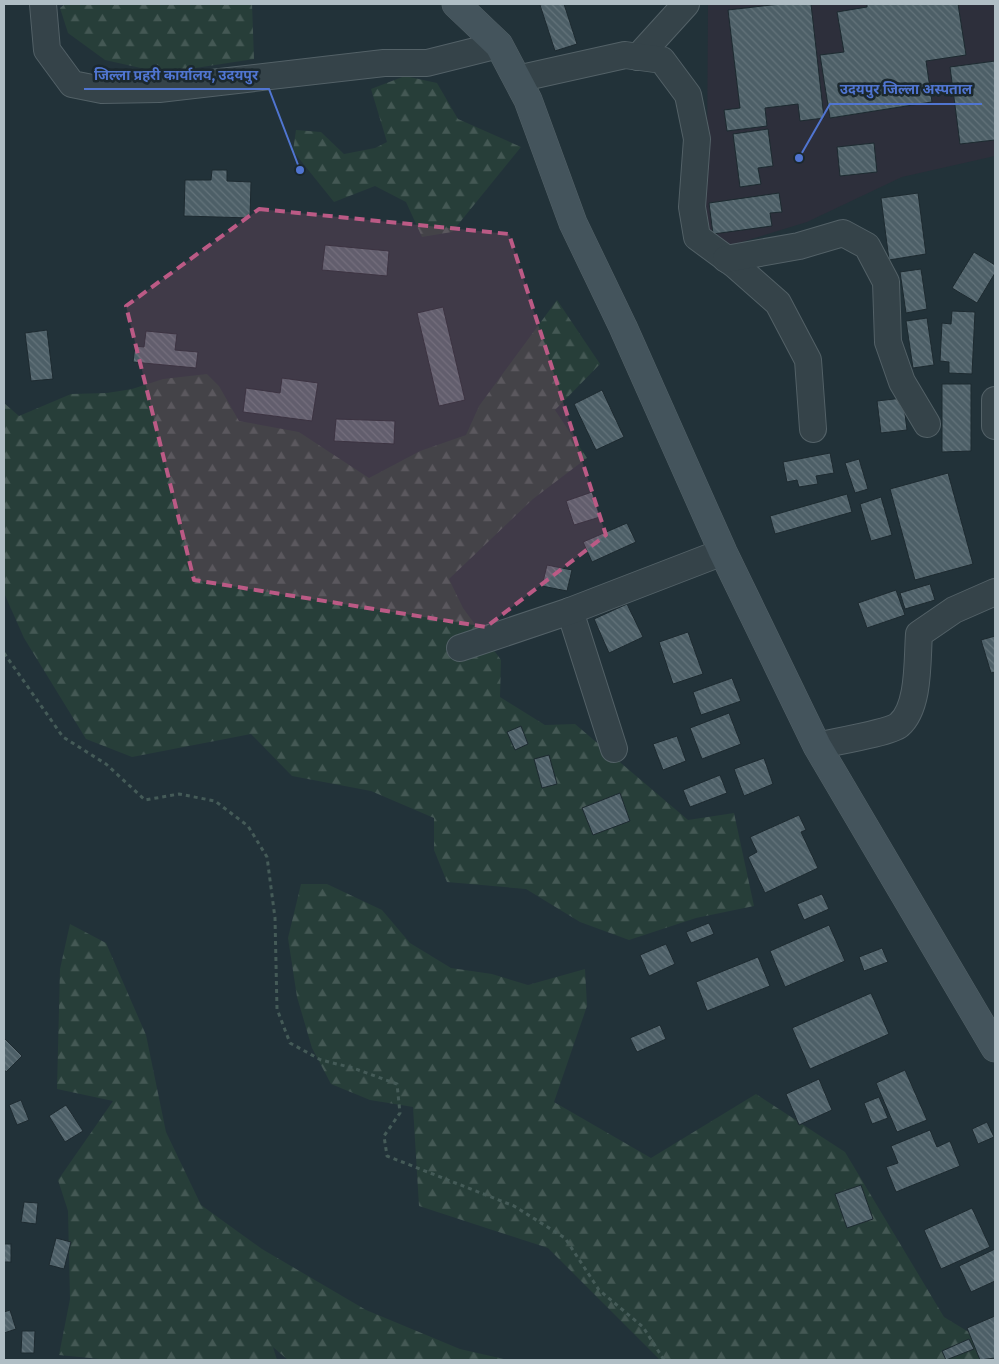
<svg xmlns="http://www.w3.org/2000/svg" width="999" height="1364" font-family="'Fira Sans','Noto Sans Devanagari',sans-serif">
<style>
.medical{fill:#2d2f3b}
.forest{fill:url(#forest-firs)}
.building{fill:url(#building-back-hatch);stroke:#1d2a30}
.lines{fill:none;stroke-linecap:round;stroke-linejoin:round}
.minor-casing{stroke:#536167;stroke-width:28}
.secondary-casing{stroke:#536167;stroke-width:29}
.path{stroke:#455b58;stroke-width:3;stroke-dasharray:4 4;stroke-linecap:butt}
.minor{stroke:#354349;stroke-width:26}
.secondary{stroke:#44545c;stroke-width:28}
.marked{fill:#bb5a85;fill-opacity:0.2;stroke:#bb5a85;stroke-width:4;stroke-dasharray:10 6;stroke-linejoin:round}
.leader{fill:none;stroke:#5075d1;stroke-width:2}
.callout-dot{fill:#5075d1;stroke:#1b282e;stroke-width:2}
.callout-label{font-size:14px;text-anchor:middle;font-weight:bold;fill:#5075d1;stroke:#1b282e;stroke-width:5;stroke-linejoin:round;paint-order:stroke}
</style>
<defs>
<pattern id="forest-firs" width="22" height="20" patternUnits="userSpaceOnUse" patternTransform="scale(1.25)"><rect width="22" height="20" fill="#273e39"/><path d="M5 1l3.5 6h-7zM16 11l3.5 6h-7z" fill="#445854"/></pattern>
<pattern id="building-back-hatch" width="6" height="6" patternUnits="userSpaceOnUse" patternTransform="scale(1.25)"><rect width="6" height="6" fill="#4d5f67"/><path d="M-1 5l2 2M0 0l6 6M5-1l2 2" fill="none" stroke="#64747b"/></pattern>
</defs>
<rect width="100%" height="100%" fill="#223239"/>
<!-- medical -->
<path class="medical" d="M708,4h287v152l-93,21 -95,45 -78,24 -26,-20 4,-70z"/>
<!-- forest -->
<g class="forest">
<path d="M65,4h187l2,55 -91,14 -58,-13 -37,-27 -8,-25z"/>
<path d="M405,76l32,7 21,36 63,28 -69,85 -30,5 -16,-35 -31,-16 -41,16 -41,-51 3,-21 25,2 23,22 31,-6 12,-6 -16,-53z"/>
<path d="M557,300l43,64 -45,46 32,48 -54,41 -84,80 14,29 38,52 -1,37 45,28 30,-1 113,96 46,-7 20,93 -58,12 -67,22 -49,-18 -54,-33 -79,-7 -13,-32v-32l-63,-27 -79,-15 -41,-42 -119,23 -46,-18 -62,-101 -20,-45v-190l15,13 52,-22 36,-1 25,-4 31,-10 44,-5 12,12 20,35 60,11 70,46 51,-27 46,-16 13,-29z"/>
<path d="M301,884h26l55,26 28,33 41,25 41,6 36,11 57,-16 2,37 -33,96 97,56 105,-64 89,58 99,165 51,31v12h-335l-112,-112 -129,-42 -6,-99 -43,-7 -39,-16 -19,-36 -15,-51 -9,-59z"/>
<path d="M70,924l36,19 40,92 20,97 35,73 61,44 104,61 94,39 48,11h-220l-15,-13 4,13h-167l-51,-5 11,-56 -2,-88 -10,-31 55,-79 -56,-12 3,-120z"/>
</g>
<!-- building -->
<g class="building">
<path d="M544,4h20l13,40 -22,7 -15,-46z"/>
<path d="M780,4h31l13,114 -24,3 -2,-17 -33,4 2,18 -40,5 -3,-21 16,-2 -12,-98z"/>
<path d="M867,4h91l8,51 -40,6 6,41 -102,16 -10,-63 24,-3 -7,-40 30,-5z"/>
<path d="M995,61v79l-35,4 -10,-77z"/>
<path d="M768,129l5,37 -15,2 3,16 -21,3 -7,-53z"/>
<path d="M874,143l3,29 -37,4 -3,-29z"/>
<path d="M212,170h15v11l24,1 -1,36 -66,-2 1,-36h26z"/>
<path d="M779,193l3,19 -12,1 2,13 -59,8 -4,-31z"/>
<path d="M918,193l8,61 -37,6 -8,-62z"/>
<path d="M325,245l64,6 -2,25 -65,-6z"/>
<path d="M974,252l21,13v8l-18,30 -25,-15z"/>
<path d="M921,269l6,40 -21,4 -6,-41z"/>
<path d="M443,307l22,93 -26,6 -22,-93z"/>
<path d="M952,311l23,1 -3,62 -23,-1v-11l-9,-1 2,-38 9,1z"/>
<path d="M927,318l7,47 -21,3 -7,-47z"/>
<path d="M47,330l6,49 -22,2 -6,-48z"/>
<path d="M146,331l31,3 -2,16 23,2 -2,16 -63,-6 2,-16 9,1z"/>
<path d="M282,378l36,5 -6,38 -69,-9 3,-24 34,5z"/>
<path d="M942,384h29v67l-29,1z"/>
<path d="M602,390l22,47 -28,13 -22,-46z"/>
<path d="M903,398l4,32 -26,3 -4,-32z"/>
<path d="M336,419l59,2 -1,23 -60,-3z"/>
<path d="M830,453l4,20 -18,3 2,8 -19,3 -2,-7 -10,2 -4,-20z"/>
<path d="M859,459l9,30 -13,4 -10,-30z"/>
<path d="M948,473l25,91 -58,16 -25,-91z"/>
<path d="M592,492l8,25 -26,8 -8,-24z"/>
<path d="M847,494l5,18 -77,22 -5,-18z"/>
<path d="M881,497l11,38 -21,6 -11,-37z"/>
<path d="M627,523l9,19 -44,20 -9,-20z"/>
<path d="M547,565l25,5 -5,21 -25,-5z"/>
<path d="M930,584l5,16 -30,9 -5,-16z"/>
<path d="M896,590l9,25 -38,13 -9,-25z"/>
<path d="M627,604l16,33 -34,16 -15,-34z"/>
<path d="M688,632l15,42 -30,10 -14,-42z"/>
<path d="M995,636v36l-4,1 -10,-33z"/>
<path d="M732,678l9,23 -40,14 -8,-23z"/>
<path d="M729,713l12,31 -39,15 -12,-31z"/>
<path d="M521,726l7,18 -13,6 -8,-18z"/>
<path d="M677,736l9,25 -23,9 -10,-26z"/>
<path d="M549,755l8,29 -15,4 -8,-29z"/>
<path d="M764,758l9,26 -29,12 -10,-27z"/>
<path d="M720,775l7,18 -37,14 -7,-17z"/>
<path d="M620,793l10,28 -37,14 -11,-27z"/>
<path d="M799,815l7,15 -5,2 17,36 -53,25 -17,-36 9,-5 -7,-15z"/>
<path d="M822,894l7,15 -25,11 -7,-16z"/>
<path d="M709,923l5,11 -23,9 -5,-11z"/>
<path d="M829,925l16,36 -60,26 -15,-36z"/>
<path d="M666,944l9,20 -26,12 -9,-21z"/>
<path d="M882,948l6,14 -24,9 -5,-14z"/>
<path d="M758,957l12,29 -63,25 -11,-29z"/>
<path d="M871,993l18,41 -79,35 -18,-41z"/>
<path d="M660,1025l6,14 -29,13 -7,-14z"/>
<path d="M4,1038l18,18 -16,16 -2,-3z"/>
<path d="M905,1070l22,50 -30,12 -21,-49z"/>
<path d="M819,1079l13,31 -33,15 -13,-31z"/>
<path d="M879,1097l9,21 -16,6 -8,-21z"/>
<path d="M21,1100l8,20 -12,5 -8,-20z"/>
<path d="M66,1105l17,26 -18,11 -16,-26z"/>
<path d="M987,1122l7,15 -16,7 -6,-15z"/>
<path d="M930,1130l7,17 13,-6 10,25 -64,26 -10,-25 12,-4 -7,-17z"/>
<path d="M861,1185l12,34 -26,9 -12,-34z"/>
<path d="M24,1202l14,1 -2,21 -15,-2z"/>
<path d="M972,1208l18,39 -49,22 -17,-39z"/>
<path d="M56,1238l15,4 -7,27 -15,-4z"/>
<rect x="4" y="1244" width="7" height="18"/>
<path d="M995,1249v32l-24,11 -12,-26z"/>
<path d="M10,1310l6,19 -12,4v-21z"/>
<path d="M995,1316v42l-15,2 -13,-32z"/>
<path d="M22,1331h13l-1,22h-13z"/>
<path d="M969,1339l5,10 -28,11 -4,-9z"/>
</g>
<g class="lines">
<!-- minor casing -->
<g class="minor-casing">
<g id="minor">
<path d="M43,4l4,46 25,34 30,6 57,-1 225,-26h43l72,-18"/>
<path d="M638,57l48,-53"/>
<path d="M517,79l108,-24 37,5 26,35 9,44 -5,68 5,30 38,28 43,38 30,57 5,69"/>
<path d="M726,259l73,-13 44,-13 24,13 19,36 2,60 14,40 25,42"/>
<path d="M995,400v26"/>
<path d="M570,611l44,138"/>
<path d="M460,648l110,-37 153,-59"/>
<path d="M817,746c16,-4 72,-13 82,-21 21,-18 18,-66 20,-91l35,-24 41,-18"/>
</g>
</g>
<!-- secondary casing -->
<g class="secondary-casing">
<path id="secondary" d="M456,4l43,41 29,55 45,123 50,104 100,225 94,194 178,302"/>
</g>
<!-- path -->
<path class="path" d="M4,653l59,84 43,27 39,36 34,-6 36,7 33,25 19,31 8,61 2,91 13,34 31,17 32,8 44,16 3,29 -16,23 3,20 127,50 51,32 34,52 44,37 21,33"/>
<!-- minor -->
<use href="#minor" class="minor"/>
<!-- secondary -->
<use href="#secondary" class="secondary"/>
</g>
<!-- marked area -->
<path class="marked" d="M259,209l250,25 97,301 -120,92 -292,-47 -68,-274z"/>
<!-- callouts -->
<path class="leader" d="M300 170L269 89H84M799 158L830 104H982"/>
<g class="callout-dot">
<circle cx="300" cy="170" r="5"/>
<circle cx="799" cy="158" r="5"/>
</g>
<g class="callout-label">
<text x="176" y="80">जिल्ला प्रहरी कार्यालय, उदयपुर</text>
<text x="906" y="94">उदयपुर जिल्ला अस्पताल</text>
</g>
<!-- border -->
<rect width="999" height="1364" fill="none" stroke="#b0bec5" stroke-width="10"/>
</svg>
